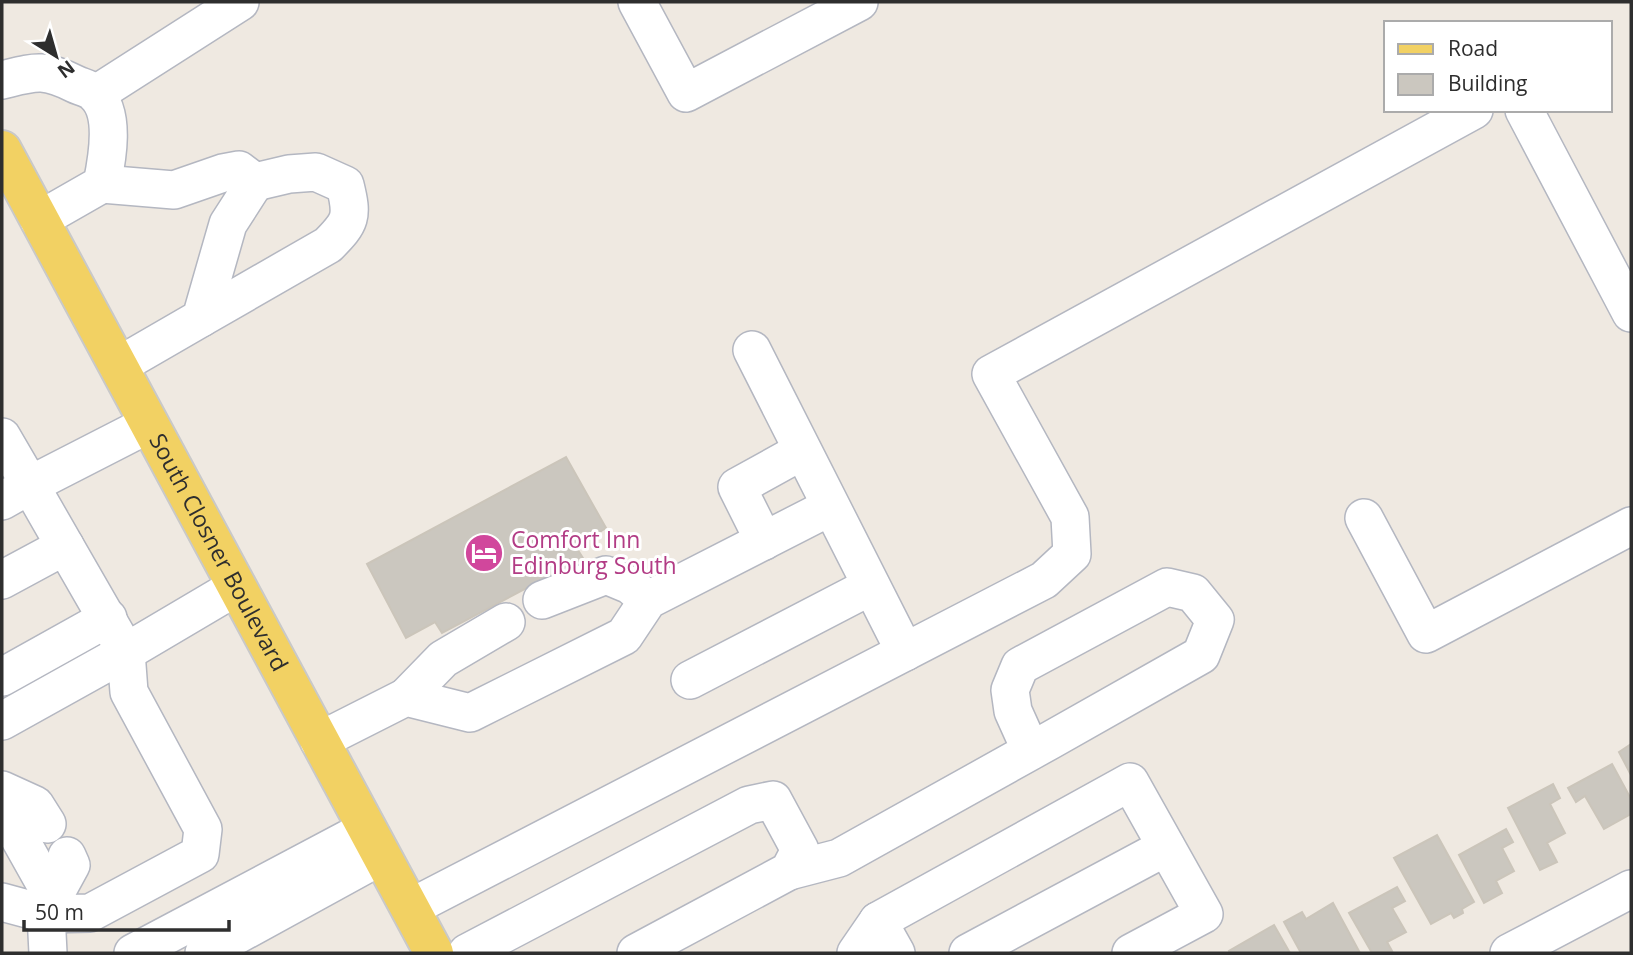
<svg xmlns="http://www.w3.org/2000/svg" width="1633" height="955" font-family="'Open Sans',sans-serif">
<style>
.building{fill:#cbc7bf;stroke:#cbc5ba;stroke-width:2}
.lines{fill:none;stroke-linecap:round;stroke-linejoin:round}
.minor-casing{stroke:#b4b7c1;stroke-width:40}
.major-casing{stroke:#c9c9c9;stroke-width:42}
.minor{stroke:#fff;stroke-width:37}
.major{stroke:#f2d163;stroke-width:38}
.labels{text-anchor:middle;stroke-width:6;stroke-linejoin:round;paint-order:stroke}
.hotel-label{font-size:23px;fill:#b23c85;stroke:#fff;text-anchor:start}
.street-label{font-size:23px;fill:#2e2e2e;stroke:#fff}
</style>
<rect width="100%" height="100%" fill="#efe9e1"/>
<!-- building -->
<g class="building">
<path d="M566,457l40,71 -30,19 7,11 -141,75 -7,-11 -29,16 -39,-74z"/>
<path d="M1631,744v31l-12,-23z"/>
<path d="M1612,764l19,35v15l-27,15 -19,-33 -9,6 -8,-14z"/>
<path d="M1553,784l7,14 -10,6 15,29 -18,10 10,19 -17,8 -32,-62z"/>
<path d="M1506,829l7,13 -11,6 12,23 -18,10 6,12 -18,10 -25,-48z"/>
<path d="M1437,835l37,67 -12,7 1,4 -9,5 -3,-5 -20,11 -37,-66z"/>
<path d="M1397,887l8,14 -13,7 14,24 -19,10 5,9 -20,2 -23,-40z"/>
<path d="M1333,903l27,50h-59l-17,-31 18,-10 4,7z"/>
<path d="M1274,925l16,28h-60l-1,-2z"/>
</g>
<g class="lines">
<!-- minor casing -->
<g class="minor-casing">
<g id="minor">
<path d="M637,2l49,91 173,-91"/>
<path d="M2,80c33,-8 41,-12 73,4 6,3 16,5 20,10 21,19 12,66 7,90l-63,36"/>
<path d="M96,94l144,-92"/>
<path d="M1524,110l107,203"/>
<path d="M102,184l72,6 49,-17 16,-3 16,12 -27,42 -27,94 -83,48"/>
<path d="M201,318l127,-73c23,-23 25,-28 17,-60l-29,-13 -27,2 -34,8"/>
<path d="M752,350l153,302"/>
<path d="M2,437l28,48 119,-61"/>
<path d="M2,501l28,-16 35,61"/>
<path d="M1364,518l62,116 205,-108"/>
<path d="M764,541l-27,-54 65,-36"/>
<path d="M2,580l63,-34 61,106 110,-65"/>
<path d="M542,600l64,-25 24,10 18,15"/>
<path d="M2,677l106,-59"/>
<path d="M690,680l181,-94"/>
<path d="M406,697l37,-38 63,-37"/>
<path d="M2,721l124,-69 3,40 74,137 -3,25 -110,59 -44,1 -44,-12"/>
<path d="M319,741l87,-44 64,16 154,-77 24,-36 182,-93"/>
<path d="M2,790l33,15 12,19"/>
<path d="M2,807l60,107"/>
<path d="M789,871l50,-13 192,-107 18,-10 152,-86 14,-35 -22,-27 -26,-6 -147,79 -10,24 3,21 18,40"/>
<path d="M53,898l18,-33 -4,-9"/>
<path d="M410,908l634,-328 28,-26 -2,-37 -79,-143 483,-264"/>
<path d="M46,914l2,39"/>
<path d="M878,921l18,32"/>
<path d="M133,953l234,-124"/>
<path d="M204,953l177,-97"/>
<path d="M467,953l282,-148 24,-5 27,50 -11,21 -153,82"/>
<path d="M856,953l22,-32 252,-139 74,132 -73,39"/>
<path d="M968,953l198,-106"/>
<path d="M1509,953l122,-64"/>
</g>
</g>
<!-- major casing -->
<g class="major-casing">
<g id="major">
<path id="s1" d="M2,150l432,803"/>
</g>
</g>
<!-- minor -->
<use href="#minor" class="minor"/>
<!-- major -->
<use href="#major" class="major"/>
</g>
<!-- icons -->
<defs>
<g id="hotel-disc" transform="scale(2.0125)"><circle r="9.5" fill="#d1479c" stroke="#fff"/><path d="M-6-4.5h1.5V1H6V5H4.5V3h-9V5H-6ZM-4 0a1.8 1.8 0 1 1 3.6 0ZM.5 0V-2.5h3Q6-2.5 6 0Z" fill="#fff"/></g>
</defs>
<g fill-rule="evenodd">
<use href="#hotel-disc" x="484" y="553"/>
</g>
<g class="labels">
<!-- hotel labels -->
<g class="hotel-label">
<text x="511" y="548">Comfort Inn<tspan x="511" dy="26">Edinburg South</tspan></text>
</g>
<!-- street labels -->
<g class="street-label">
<text dy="8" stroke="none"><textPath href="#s1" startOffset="457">South Closner Boulevard</textPath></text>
</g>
</g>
<!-- border -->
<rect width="1633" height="955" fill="none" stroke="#2e2e2e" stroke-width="7"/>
<!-- legend -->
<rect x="1384" y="21" width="228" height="91" fill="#ffffff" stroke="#ababab" stroke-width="2"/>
<rect x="1398" y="44" width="35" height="10" fill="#f2d163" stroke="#ababab" stroke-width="2"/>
<text x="1448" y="56" font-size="21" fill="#2e2e2e">Road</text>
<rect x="1398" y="74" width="35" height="21" fill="#cbc7bf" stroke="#ababab" stroke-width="2"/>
<text x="1448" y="91" font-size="21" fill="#2e2e2e">Building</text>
<!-- north arrow -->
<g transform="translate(56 56) rotate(143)" stroke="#ffffff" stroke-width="5" paint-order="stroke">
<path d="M0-5L12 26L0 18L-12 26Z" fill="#2e2e2e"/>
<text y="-10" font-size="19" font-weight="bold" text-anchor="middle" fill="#2e2e2e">N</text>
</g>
<!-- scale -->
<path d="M24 920v10h205v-10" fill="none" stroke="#2e2e2e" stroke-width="3.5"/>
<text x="35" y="920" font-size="21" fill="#2e2e2e" stroke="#ffffff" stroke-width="5" paint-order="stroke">50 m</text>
</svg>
